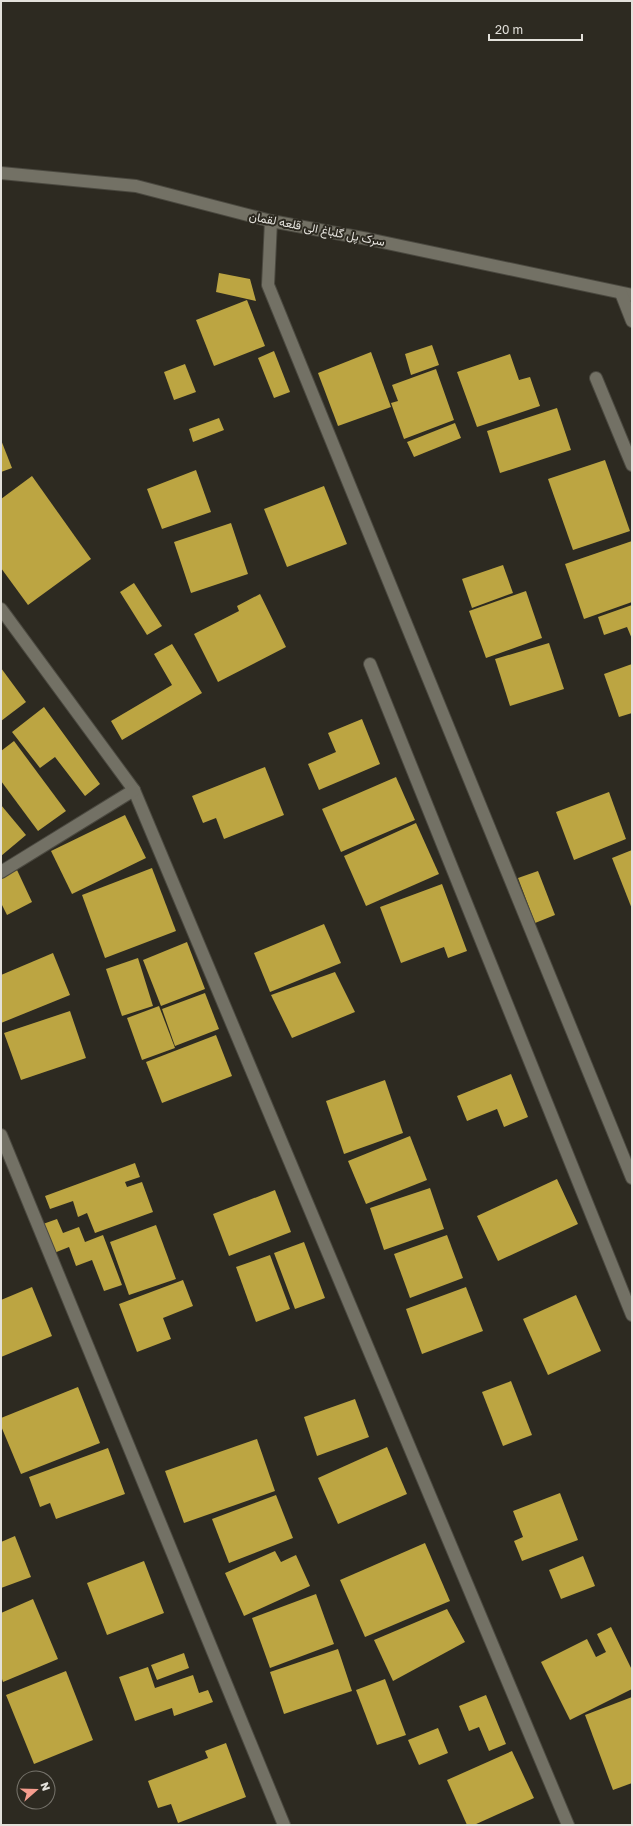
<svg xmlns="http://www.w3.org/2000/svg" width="633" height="1826" font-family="'Golos Text',Vazirmatn,sans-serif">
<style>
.building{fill:#bca542}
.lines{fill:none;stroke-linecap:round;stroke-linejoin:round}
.minor-casing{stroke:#4b4940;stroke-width:14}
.minor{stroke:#737165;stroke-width:12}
.labels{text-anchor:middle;stroke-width:4;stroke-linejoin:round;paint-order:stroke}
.street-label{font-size:12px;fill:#e3e1db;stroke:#2d2a21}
</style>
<rect width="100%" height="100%" fill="#2d2a21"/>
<!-- building -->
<g class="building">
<path d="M219,273l31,6 6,22 -40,-9z"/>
<path d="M247,300l18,46 -51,20 -18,-46z"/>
<path d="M432,345l7,20 -28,10 -6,-21z"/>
<path d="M274,351l16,41 -16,6 -16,-40z"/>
<path d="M371,352l20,55 -53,19 -20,-53z"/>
<path d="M510,354l9,26 11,-3 10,29 -63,21 -20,-55z"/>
<path d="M185,364l11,28 -22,8 -10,-28z"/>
<path d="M436,369l18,51 -50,19 -13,-36 7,-2 -6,-16z"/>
<path d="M557,408l14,42 -71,23 -13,-42z"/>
<path d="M219,418l5,12 -31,12 -4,-13z"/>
<path d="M455,423l6,15 -47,19 -7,-15z"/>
<path d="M1,440l11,28 -11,4z"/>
<path d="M605,460l25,71 -57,19 -25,-71z"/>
<path d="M196,470l15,42 -49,17 -15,-40z"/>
<path d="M32,476l59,83 -63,46 -27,-37v-69z"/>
<path d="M324,486l23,58 -60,23 -23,-58z"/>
<path d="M231,523l17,51 -57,19 -17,-51z"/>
<path d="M632,541v61l-48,17 -19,-55z"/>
<path d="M503,565l10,28 -41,15 -10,-29z"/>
<path d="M134,583l28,43 -15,9 -27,-43z"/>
<path d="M526,591l16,47 -56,20 -17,-47z"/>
<path d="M260,594l26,53 -68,35 -24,-48 45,-23 -2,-5z"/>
<path d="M632,605v34l-5,-12 -23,8 -6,-18z"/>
<path d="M549,643l15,46 -54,17 -15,-47z"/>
<path d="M172,644l30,49 -80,47 -11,-19 61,-36 -18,-31z"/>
<path d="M632,664v49l-13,4 -15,-43z"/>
<path d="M1,668l25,34 -25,19z"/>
<path d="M44,707l56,77 -15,12 -30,-39 -15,11 -28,-36z"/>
<path d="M362,719l18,45 -61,26 -11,-26 28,-12 -8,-19z"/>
<path d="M14,741l52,70 -28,20 -37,-50v-30z"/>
<path d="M265,767l19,48 -60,24 -8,-21 -13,5 -11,-27z"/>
<path d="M396,777l19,43 -74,32 -19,-43z"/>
<path d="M609,792l17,47 -52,21 -18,-48z"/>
<path d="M1,805l25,30 -25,21z"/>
<path d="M125,815l21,43 -74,36 -21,-43z"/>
<path d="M416,823l23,51 -73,32 -22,-50z"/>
<path d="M632,850v59l-20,-51z"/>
<path d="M152,868l24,63 -71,27 -23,-63z"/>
<path d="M17,870l15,32 -25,13 -6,-12v-25z"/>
<path d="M538,871l17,44 -20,8 -17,-45z"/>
<path d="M442,884l25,67 -19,7 -4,-11 -43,16 -21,-56z"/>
<path d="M324,924l17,39 -71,29 -16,-39z"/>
<path d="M187,942l18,47 -44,17 -18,-46z"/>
<path d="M53,953l17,42 -69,28v-48z"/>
<path d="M138,958l15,48 -31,10 -16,-47z"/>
<path d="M335,972l20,40 -63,26 -21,-43z"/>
<path d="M205,993l14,36 -44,17 -13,-37z"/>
<path d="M159,1006l16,42 -33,12 -15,-42z"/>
<path d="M70,1011l16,47 -65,22 -17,-47z"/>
<path d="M216,1035l16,41 -70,27 -16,-41z"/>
<path d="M511,1074l17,43 -24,10 -7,-18 -30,12 -10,-25z"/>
<path d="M385,1080l18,53 -59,21 -18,-53z"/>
<path d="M410,1136l17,44 -61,24 -18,-43z"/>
<path d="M135,1163l5,14 -15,5 2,5 15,-5 11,30 -58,21 -8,-20 -9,4 -5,-16 -23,8 -5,-13z"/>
<path d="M557,1179l21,45 -80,37 -21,-45z"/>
<path d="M430,1188l14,41 -60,21 -14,-42z"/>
<path d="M275,1190l16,42 -62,24 -16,-42z"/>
<path d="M57,1219l6,14 16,-6 6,15 18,-7 19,50 -18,6 -12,-31 -16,6 -7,-19 -15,6 -11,-29z"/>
<path d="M156,1225l20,54 -47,16 -19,-53z"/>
<path d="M447,1235l16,43 -53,20 -16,-44z"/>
<path d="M304,1242l21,56 -30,11 -21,-56z"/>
<path d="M270,1255l20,54 -34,13 -20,-55z"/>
<path d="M183,1280l10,26 -30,12 8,21 -34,13 -18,-48z"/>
<path d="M32,1287l20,49 -51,21v-57z"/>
<path d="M466,1287l17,44 -61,23 -16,-45z"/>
<path d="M576,1295l25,56 -53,24 -25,-56z"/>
<path d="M511,1381l21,54 -29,11 -21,-54z"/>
<path d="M78,1387l22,56 -79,31 -20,-48v-8z"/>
<path d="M355,1399l14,38 -52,19 -13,-39z"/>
<path d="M257,1439l18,52 -91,32 -19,-52z"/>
<path d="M387,1447l20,47 -69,30 -20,-46z"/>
<path d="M108,1448l17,46 -69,25 -6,-16 -10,4 -11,-30z"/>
<path d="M560,1493l18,47 -56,21 -8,-20 9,-4 -10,-26z"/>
<path d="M276,1495l17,43 -64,25 -17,-44z"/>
<path d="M15,1536l16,41 -30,11v-46z"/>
<path d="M425,1543l25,58 -85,36 -25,-57z"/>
<path d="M275,1551l6,11 15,-7 14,31 -66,30 -19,-43z"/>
<path d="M583,1556l12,30 -34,13 -12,-29z"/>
<path d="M144,1561l20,52 -57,22 -20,-52z"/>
<path d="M316,1594l18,50 -64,24 -18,-50z"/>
<path d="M33,1599l25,60 -55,23 -2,-6v-63z"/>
<path d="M447,1609l18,33 -72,39 -19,-41z"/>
<path d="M611,1627l21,43v19l-62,31 -29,-58 46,-23 9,18 10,-5 -9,-18z"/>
<path d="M338,1649l14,42 -68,23 -14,-42z"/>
<path d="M184,1653l5,15 -32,12 -6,-15z"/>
<path d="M148,1667l7,21 38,-13 6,18 9,-3 5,12 -39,14 -2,-8 -37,13 -16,-44z"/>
<path d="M66,1671l27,69 -59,24 -28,-69z"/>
<path d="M385,1679l21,56 -29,10 -21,-55z"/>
<path d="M486,1695l20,49 -17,7 -10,-24 -10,4 -10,-25z"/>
<path d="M632,1697v86l-19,7 -28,-75z"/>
<path d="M438,1728l10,25 -29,12 -11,-25z"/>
<path d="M226,1743l20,54 -68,26 -7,-19 -13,4 -10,-27 60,-23 -3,-7z"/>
<path d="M512,1751l22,47 -60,27h-7l-20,-45z"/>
</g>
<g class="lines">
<!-- minor casing -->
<g class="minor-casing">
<g id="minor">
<path d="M1,173l135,13 135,35 97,18 264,56"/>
<path d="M271,221l-3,64 364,893"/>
<path d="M621,293l11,28"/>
<path d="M596,378l36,87"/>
<path d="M1,609l133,181 434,1035"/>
<path d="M370,664l262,651"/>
<path d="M1,872l133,-82"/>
<path d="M1,1135l283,690"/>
</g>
</g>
<!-- minor -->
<use href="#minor" class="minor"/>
</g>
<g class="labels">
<!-- street labels -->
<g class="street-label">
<text transform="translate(317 229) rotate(11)" y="4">سرک پل گلباغ الی قلعه لقمان</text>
</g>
</g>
<!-- border -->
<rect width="633" height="1826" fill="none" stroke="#e3e1db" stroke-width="4"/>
<!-- north arrow -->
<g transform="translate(36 1790) rotate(70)"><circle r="19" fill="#2d2a21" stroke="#76736b"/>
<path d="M0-3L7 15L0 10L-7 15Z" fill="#f59d8e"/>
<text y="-6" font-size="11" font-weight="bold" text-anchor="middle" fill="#e3e1db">N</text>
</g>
<!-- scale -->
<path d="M489 34v6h93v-6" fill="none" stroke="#e3e1db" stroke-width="2"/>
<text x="495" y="34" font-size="12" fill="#e3e1db" stroke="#2d2a21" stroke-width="3" paint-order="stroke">20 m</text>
</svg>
